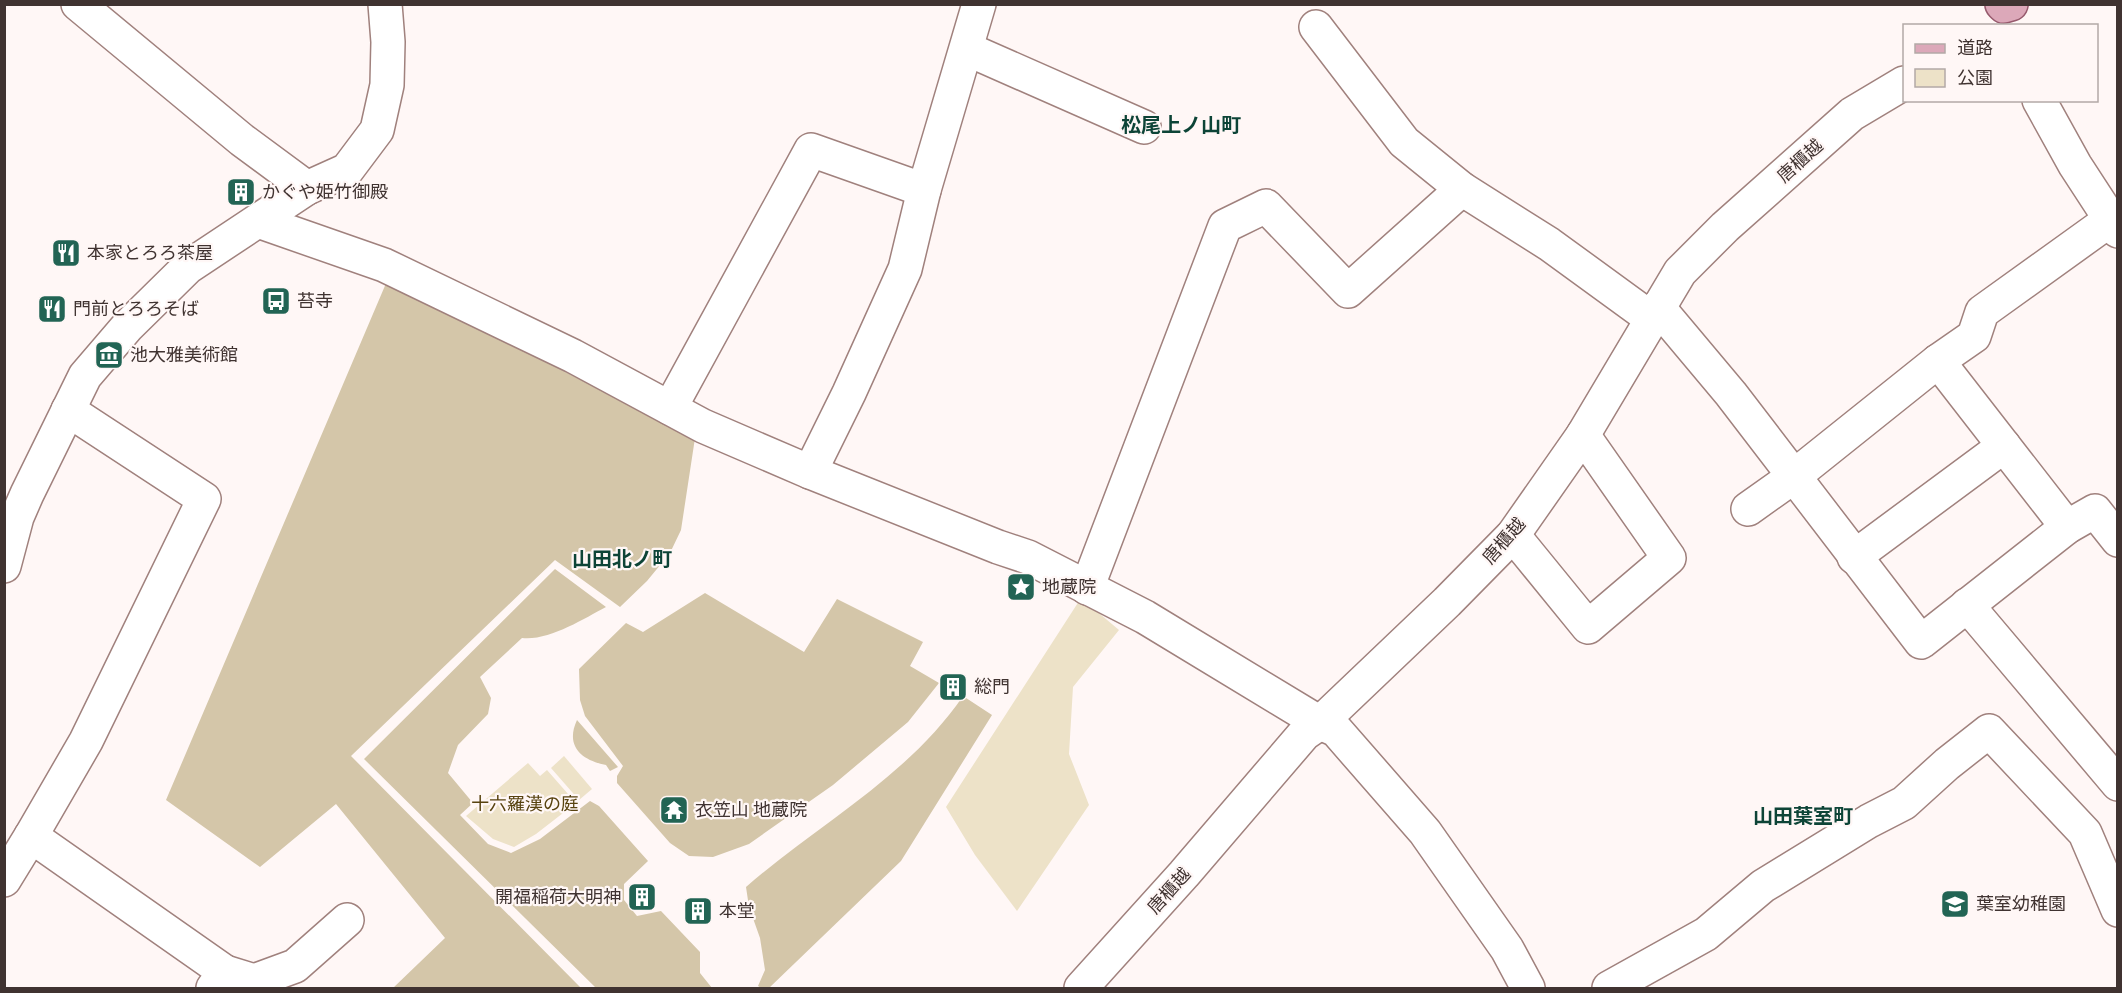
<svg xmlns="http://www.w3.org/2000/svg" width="2122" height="993" font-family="Cabin,'Noto Sans JP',sans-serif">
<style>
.green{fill:#ede2c8}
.forest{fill:#d4c6a9}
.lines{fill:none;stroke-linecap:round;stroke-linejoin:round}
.minor-casing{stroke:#a0817d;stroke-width:36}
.primary-casing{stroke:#96596c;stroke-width:36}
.minor{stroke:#fff;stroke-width:33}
.primary{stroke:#dca8b9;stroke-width:33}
.labels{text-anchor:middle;stroke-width:4.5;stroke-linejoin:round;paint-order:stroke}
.street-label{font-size:18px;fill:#403331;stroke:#fff7f6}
.poi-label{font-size:18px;fill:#403331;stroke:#fff7f6;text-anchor:start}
.park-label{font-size:18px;fill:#584310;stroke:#fff7f6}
.neighbourhood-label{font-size:20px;font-weight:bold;fill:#0d4437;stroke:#fff7f6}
</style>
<rect width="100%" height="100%" fill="#fff7f6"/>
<!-- green -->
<g class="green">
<path d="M1081,598l38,32 -46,57 -4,67 20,51 -72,106 -42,-56 -29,-48z"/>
<path d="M564,756l28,33 -13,11 -28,-32z"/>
<path d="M528,763l12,13 7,-6 29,33 -40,31 -22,13 -21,-8 -27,-23z"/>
</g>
<!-- forest -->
<g class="forest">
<path d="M387,281l308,157 -14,92 -11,23 -23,28 -27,26 -65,-47 -204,196 230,232h-188l52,-50 -109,-134 -76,63 -94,-67z"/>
<path d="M555,569l51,38c-23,12 -57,34 -84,31l-42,39 11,21 -3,16 -30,31 -10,28 25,30 -13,12 28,29 23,9 29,-14 50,-38 9,5 49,55 -24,23v16l13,16 24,-5 39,41v21l12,15h-116l-232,-229z"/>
<path d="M705,593l99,59 33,-53 86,43 -13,24 29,17 -31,39 -75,63 -84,59 -36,13 -24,-1 -19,-13 -53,-60v-7l6,-10 -38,-50 -5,-16 -1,-31 47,-46 17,9z"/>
<path d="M963,696l29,19 -91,146 -132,127h-8l-3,-2 7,-16 -5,-32 -11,-31 -3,-20c72,-63 162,-110 217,-191z"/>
<path d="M577,720l41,47 -8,4 -4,-6c-25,-5 -41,-19 -29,-45z"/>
</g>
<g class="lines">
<!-- minor casing -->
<g class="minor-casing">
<g id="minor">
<path d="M78,4l164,136 65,48"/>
<path d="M1316,27l88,115 58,47 87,55 103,75"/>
<path d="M967,49l177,78"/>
<path d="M2039,100l36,65 43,66"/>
<path d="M258,221l126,44 189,91 130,70 107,46 188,75 30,10 117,60 175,106 16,7 89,102 82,117 21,39"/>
<path d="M1658,307l73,87 190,248 146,-115 28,-16 23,29"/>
<path d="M1938,361l129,166"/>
<path d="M670,408l141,-258 113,40"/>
<path d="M810,472l39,-79 56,-124 19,-79 55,-186"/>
<path d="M1748,509l45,-32 145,-116 36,-25 8,-24 128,-92"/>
<path d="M1513,535l75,92 81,-69 -86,-123"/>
<path d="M1854,557l150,-111"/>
<path d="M4,566l13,-49 10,-23 58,-118 42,-49 61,-60 119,-79 40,-18 30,-40 10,-45 1,-43 -3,-38"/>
<path d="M1087,588l138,-362 41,-20 82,85 114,-102"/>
<path d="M1967,605l151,179"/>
<path d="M31,836l55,-95 118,-242 -136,-89"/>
<path d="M4,880l27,-44 194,136 -12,16"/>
<path d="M225,972l29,9 41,-15 52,-46"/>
<path d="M1081,988l103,-114 120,-140 16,-11 127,-121 66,-67 70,-100 97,-163 45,-45 127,-113 52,-31"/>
<path d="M1609,988l97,-54 57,-48 106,-65 35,-18 43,-39 42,-33 96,102 33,77"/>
</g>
</g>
<!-- primary casing -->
<g class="primary-casing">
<path id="primary" d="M2002,4l2,2 7,-2"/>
</g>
<!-- minor -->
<use href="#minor" class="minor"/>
<!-- primary -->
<use href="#primary" class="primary"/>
</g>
<!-- icons -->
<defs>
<g id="building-square" transform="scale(1.5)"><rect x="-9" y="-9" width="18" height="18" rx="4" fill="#226454" stroke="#fff7f6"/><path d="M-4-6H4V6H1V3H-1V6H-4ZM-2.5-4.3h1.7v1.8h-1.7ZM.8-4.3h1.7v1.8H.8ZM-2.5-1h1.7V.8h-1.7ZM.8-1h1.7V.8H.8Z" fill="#fff"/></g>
<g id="restaurant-square" transform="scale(1.5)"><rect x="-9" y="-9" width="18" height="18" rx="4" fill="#226454" stroke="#fff7f6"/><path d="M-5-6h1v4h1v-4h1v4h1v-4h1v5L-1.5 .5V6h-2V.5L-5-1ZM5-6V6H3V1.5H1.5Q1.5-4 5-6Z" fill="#fff"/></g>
<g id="bus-square" transform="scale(1.5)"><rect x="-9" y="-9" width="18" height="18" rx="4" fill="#226454" stroke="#fff7f6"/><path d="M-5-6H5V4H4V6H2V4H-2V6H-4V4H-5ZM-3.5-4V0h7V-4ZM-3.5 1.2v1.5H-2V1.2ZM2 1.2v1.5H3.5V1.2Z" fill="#fff"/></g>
<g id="museum-square" transform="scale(1.5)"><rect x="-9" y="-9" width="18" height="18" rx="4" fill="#226454" stroke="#fff7f6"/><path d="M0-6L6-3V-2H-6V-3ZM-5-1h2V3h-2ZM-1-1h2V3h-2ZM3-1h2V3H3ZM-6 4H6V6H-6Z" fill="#fff"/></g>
<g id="sight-square" transform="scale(1.5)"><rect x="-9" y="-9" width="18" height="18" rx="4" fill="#226454" stroke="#fff7f6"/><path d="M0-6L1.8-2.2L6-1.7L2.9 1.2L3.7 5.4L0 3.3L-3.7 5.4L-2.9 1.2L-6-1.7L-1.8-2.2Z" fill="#fff"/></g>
<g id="temple-square" transform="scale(1.5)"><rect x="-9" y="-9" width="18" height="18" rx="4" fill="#226454" stroke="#fff7f6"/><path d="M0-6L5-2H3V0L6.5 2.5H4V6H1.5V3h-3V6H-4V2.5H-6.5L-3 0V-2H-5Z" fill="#fff"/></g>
<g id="school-square" transform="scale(1.5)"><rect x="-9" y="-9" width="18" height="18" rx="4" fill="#226454" stroke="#fff7f6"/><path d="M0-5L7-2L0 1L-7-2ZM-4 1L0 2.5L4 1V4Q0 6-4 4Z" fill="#fff"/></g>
</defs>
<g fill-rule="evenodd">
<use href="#building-square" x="241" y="192"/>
<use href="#restaurant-square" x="66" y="253"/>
<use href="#bus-square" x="276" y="301"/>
<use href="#restaurant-square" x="52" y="309"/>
<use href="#museum-square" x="109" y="355"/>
<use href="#sight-square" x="1021" y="587"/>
<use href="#building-square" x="953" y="687"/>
<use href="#temple-square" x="674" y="810"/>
<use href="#building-square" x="642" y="897"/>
<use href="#school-square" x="1955" y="904"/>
<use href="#building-square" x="698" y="911"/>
</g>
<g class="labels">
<!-- street labels -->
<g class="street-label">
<text transform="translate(1800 161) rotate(-42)" y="6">唐櫃越</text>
<text transform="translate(1504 541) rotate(-49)" y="6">唐櫃越</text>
<text transform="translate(1169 891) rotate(-48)" y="6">唐櫃越</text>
</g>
<!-- poi labels -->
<g class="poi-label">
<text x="262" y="198">かぐや姫竹御殿</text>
<text x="87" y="259">本家とろろ茶屋</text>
<text x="297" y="307">苔寺</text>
<text x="73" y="315">門前とろろそば</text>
<text x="130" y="361">池大雅美術館</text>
<text x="1042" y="593">地蔵院</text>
<text x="974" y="693">総門</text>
<text x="695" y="816">衣笠山 地蔵院</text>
<text x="621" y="903" text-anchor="end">開福稲荷大明神</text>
<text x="1976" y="910">葉室幼稚園</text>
<text x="719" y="917">本堂</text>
</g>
<!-- park labels -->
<g class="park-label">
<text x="525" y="810">十六羅漢の庭</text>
</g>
<!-- neighbourhood labels -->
<g class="neighbourhood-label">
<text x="1181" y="132">松尾上ノ山町</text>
<text x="622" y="566">山田北ノ町</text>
<text x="1803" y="823">山田葉室町</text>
</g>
</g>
<!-- border -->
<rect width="2122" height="993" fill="none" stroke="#403331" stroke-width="12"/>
<!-- legend -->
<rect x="1903" y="24" width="195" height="78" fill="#fff7f6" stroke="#b3a9a7" stroke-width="1.5"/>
<rect x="1915" y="44" width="30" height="9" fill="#dca8b9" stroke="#b3a9a7" stroke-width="1.5"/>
<text x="1957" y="54" font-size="18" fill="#403331">道路</text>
<rect x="1915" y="69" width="30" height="18" fill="#ede2c8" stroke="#b3a9a7" stroke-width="1.5"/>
<text x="1957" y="84" font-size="18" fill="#403331">公園</text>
</svg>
